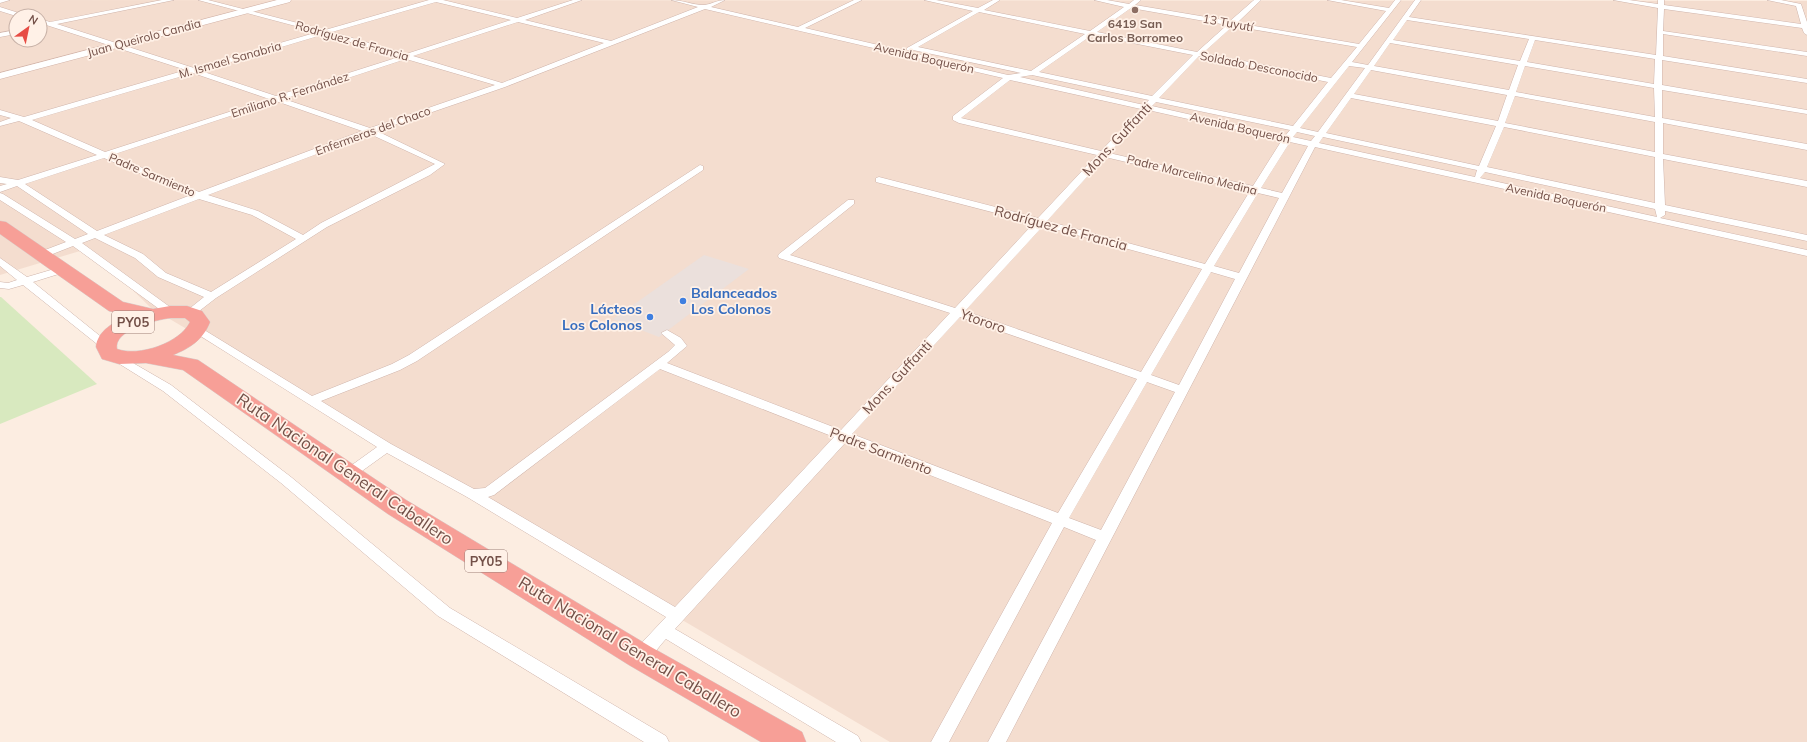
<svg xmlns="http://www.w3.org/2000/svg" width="1807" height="742" font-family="Mulish,sans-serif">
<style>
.residential{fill:#f4ddcf;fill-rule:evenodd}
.industrial{fill:#ebe0dc}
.green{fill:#d8e9bf}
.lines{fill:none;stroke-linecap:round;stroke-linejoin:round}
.street-casing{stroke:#cfb4ab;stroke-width:1}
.secondary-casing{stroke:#d2b3a8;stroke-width:1}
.highway-casing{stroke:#d8cecc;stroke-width:1}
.street{fill:#fff;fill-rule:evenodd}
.secondary{fill:#fff;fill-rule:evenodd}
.highway{fill:#f79f97;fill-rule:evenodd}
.education-dot{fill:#8d6e63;stroke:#fff1e7;stroke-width:1.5}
.shop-dot{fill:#3f7fe0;stroke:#fff1e7;stroke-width:1.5}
.labels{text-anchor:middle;stroke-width:3.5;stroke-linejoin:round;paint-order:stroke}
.far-street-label{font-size:12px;fill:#735048;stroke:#fff1e7}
.far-education-label{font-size:12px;font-weight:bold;fill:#785e54;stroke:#fff1e7}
.shield{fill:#fff1e7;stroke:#9d8078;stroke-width:1}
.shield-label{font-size:13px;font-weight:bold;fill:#735048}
.street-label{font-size:14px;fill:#735048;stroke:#fff1e7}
.shop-label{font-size:14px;font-weight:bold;fill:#366cbe;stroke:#fff1e7;text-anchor:start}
.near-street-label{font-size:17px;fill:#735048;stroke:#fff1e7}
</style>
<rect width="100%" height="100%" fill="#fcede1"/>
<!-- residential -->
<path class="residential" d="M0,0l1807,1v741h-917l-739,-434 -61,-60 -90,27zM16,16h24v24h-24z"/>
<!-- industrial -->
<path class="industrial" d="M704,255l45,14 -90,68 -46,-18z"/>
<!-- green -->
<path class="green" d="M0,297h1l96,87 -97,40z"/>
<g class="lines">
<!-- street casing -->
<g class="street-casing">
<g id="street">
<path d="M0,0h10l-10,3z"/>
<path d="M162,0h12l-117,24 137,44 124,-36 -120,-32h10l117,30 104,-30h14l74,18 56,-18h9l-57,20 86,21 87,-34 -27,-7c11,0 22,5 32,5 7,0 14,-5 22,-5l-14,7 87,20 56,-27h8l-57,28 203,47 13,-2 -108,-23h-6v-2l66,-37 -49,-11h12l42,8 15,-8h7l-16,10 106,21 34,-24 -30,-7h13l22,4 5,-4h7l-6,5 95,16 24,-21h7l-24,23 122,21 27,-33 -59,-11h14l48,8 6,-8h6l-49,62 16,3 47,-65h6l-12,17 247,38 2,-47 -45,-8h16l29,4v-4h6v5l137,19 -5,-18 -29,-6h14l20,4 6,18v13l-3,-2 -2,-5 -138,-19 -1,22 144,21v4l-144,-22v22l144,23v4l-145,-23v25l145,25v4l-145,-24v28l145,26v6l-144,-27v31l144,27v6l-144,-28 2,46 142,30v6l-142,-30v4l-5,3 147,32v6l-492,-109 -309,595h-18l108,-202 -32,-13 -115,215h-18l121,-219 -206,-81 -171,187 183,107 3,6h-25l-170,-103c-9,9 -18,27 -32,22l-2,-5 2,-5 32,-34 -199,-120 -80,-44 -32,23h-10l-2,-3 2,-3 32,-23 -186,-117 6,-3 4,1 111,68 80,-32 17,-9 291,-190 3,1v4l-286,191 -17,9 -79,31 70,43 83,45 11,-1 183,-136 7,-7 -14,-12 6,-3 14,8 6,8 -20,17 174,67 109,-117 -171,-55 -1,-2 1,-2 69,-54h6v4l-64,51 165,53 79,-85 -158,-41v-4l3,-1 159,41 59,-63 -138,-32 -6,-3v-4l50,-38 -298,-69 -200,78 -128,44 68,33 -15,11 -103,52 -111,71 -22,17 -4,1 -6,-3 20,-16 -46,-20 -23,-19 -40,-20 -13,5 92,67 2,2 -2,2h-8l-93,-68 -28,11h-8l-1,-2 1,-2 29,-11 -66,-42v-7l3,1 72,45 13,-5 -71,-48 -17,6v-6l7,-2 -7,-1v-6l18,3 79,-25 -78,-34 -19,5v-4l11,-4 -11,-3v-5l24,7 162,-47 -146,-47v-4l10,3zM436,2l75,18 -105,34 -74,-22zM1131,8l96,17 -30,27 -100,-20zM979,12l106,22 -54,37 -113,-24zM1407,20l122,19 -9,22 -127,-21zM518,22l86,21 -102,40 -89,-27zM1233,26l124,21 -26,31 -128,-25zM325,34l74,23 -123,39 -75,-25zM1092,35l101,20 -41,41 -113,-24zM1535,40l120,19 -1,25 -127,-22zM1390,43l128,22 -9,25 -135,-24zM1199,56l129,26 -35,44 -134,-28zM406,59l89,26 -125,43 -86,-29zM1349,66l16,2 -47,64 -18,-4zM1525,66l129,22 1,29 -139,-25zM1371,70l136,25 -9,26 -144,-27zM193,73l76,26 -164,53 -73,-32zM1032,75l117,25 -5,5 -124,-28zM1010,80l131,29 -40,42 -140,-33zM1515,96l140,26v30l-150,-29zM1351,98l145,28 -17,40 -153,-33zM276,101l86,30 -163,61 -87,-37zM1156,102l134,28 -5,6 -133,-30zM1148,110l134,30 -29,46 -144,-33zM1504,127l151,30v46l-168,-36zM1297,132l18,4 -4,5 -18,-4zM370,134l65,30 -114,59 -18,12 -45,-24 -50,-16zM1323,137l154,33 -2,7 -156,-34zM1290,142l18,4 -26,47 -21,-5zM1105,157l145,34 -45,73 -158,-43zM104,158l87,37 -94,36 -72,-47zM1485,172l170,37 2,8 -177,-39zM1258,193l21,5 -40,75 -25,-7zM199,199l53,16 44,24 -85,53 -45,-19 -23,-19 -39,-19zM1043,226l159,43 -61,103 -176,-61zM1211,272l24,7 -56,106 -28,-10zM960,317l177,62 -79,134 -206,-79zM660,369l174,68 -159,170 -187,-110 6,-2zM1147,382l28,10 -74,138 -32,-12z"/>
<path d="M0,7l25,8 1,1h-10l-16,-5z"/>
<path d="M16,30v4l-16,3v-4z"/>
<path d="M0,258l27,19 34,-10 4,1 1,2 -1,2 -32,10 77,62 2,2 -2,2h-8l-79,-63 -14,4 -9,-1v-6l8,1 9,-3 -17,-14z"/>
<path d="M114,352l57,33 120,92 159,131 216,128 3,6h-25l-206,-126 -157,-133 -118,-92 -53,-33 -2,-2 2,-2z"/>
</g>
</g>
<!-- secondary casing -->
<g class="secondary-casing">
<path id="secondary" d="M277,0h14l-1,2 -290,77v-6z"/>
</g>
<!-- highway casing -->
<g class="highway-casing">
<path id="highway" d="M0,221l6,1 117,80 30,7 17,-3h17l15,5 8,11c-7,18 -20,26 -37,33l25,5 208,140 245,147 151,85 4,10h-45l-132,-77 -241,-151 -205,-144 -37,-7 -27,1 -17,-5 -6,-12c1,-16 19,-26 33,-31l-20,-5 -109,-77zM170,318h15l5,4c-10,21 -51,35 -73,27 -4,-19 39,-29 53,-31z"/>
</g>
<!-- street -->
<use href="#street" class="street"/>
<!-- secondary -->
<use href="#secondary" class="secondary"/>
<!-- highway -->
<use href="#highway" class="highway"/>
</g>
<!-- markers -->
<circle class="education-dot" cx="1135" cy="10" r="4"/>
<g class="shop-dot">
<circle cx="683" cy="301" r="4"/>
<circle cx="650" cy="317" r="4"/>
</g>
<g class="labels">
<!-- far-street labels -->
<g class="far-street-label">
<text transform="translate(1228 23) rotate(10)" y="4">13 Tuyutí</text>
<text transform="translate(144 38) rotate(-15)" y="4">Juan Queirolo Candia</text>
<text transform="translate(352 41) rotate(16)" y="4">Rodríguez de Francia</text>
<text transform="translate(924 58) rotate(13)" y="4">Avenida Boquerón</text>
<text transform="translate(230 60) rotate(-16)" y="4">M. Ismael Sanabria</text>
<text transform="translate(1259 67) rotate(11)" y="4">Soldado Desconocido</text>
<text transform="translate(290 95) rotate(-18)" y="4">Emiliano R. Fernández</text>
<text transform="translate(1240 128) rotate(13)" y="4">Avenida Boquerón</text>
<text transform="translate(373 131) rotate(-20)" y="4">Enfermeras del Chaco</text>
<text transform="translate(152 175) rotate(23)" y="4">Padre Sarmiento</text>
<text transform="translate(1192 175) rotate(14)" y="4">Padre Marcelino Medina</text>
<text transform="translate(1556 198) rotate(12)" y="4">Avenida Boquerón</text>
</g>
<!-- far-education labels -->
<g class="far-education-label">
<text x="1135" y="28">6419 San<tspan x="1135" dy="14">Carlos Borromeo</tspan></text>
</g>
<!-- shield labels -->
<g class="shield">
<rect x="112" y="311" width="42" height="22" rx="3"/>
<rect x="465" y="550" width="42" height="22" rx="3"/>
</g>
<g class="shield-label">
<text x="133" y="327">PY05</text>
<text x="486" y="566">PY05</text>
</g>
<!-- street labels -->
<g class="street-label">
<text transform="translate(1117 139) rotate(-47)" y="5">Mons. Guffanti</text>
<text transform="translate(1061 228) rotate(15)" y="5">Rodríguez de Francia</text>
<text transform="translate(983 321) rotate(19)" y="5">Ytororo</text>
<text transform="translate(897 377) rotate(-47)" y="5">Mons. Guffanti</text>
<text transform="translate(881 451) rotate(21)" y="5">Padre Sarmiento</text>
</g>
<!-- shop labels -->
<g class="shop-label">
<text x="691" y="298">Balanceados<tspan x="691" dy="16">Los Colonos</tspan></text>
<text x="642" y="314" text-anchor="end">Lácteos<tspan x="642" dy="16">Los Colonos</tspan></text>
</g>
<!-- near-street labels -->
<g class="near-street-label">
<text transform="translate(345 469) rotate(34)" y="6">Ruta Nacional General Caballero</text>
<text transform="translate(630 647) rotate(31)" y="6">Ruta Nacional General Caballero</text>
</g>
</g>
<!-- north arrow -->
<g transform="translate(28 28) rotate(33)"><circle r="19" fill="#fff1e7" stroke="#c7b1a7"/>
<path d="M0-3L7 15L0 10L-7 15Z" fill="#e74c44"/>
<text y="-6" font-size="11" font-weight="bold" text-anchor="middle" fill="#735048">N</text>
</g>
</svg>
